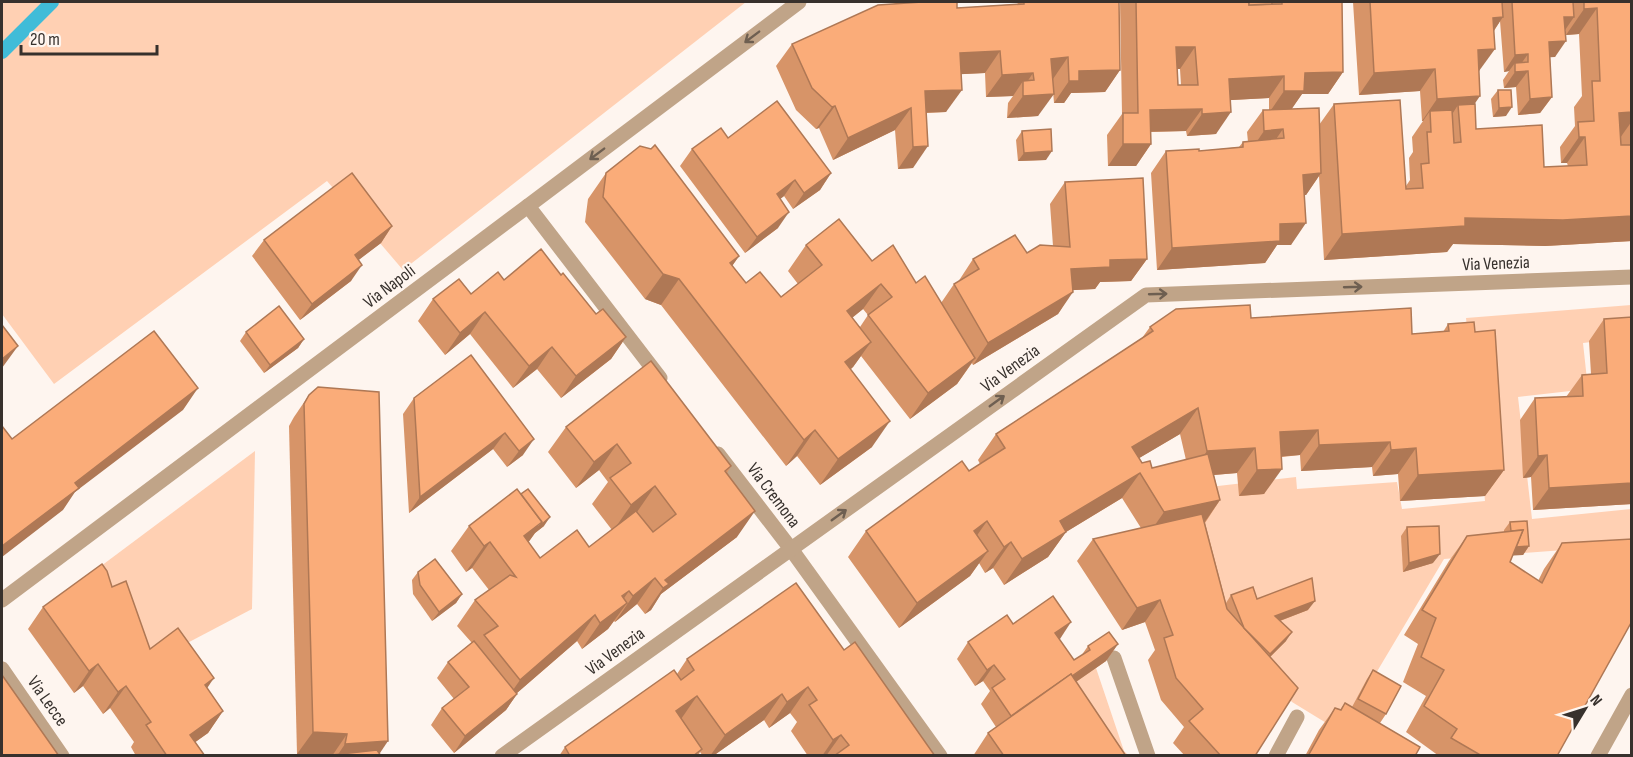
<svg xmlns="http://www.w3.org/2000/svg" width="1633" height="757" font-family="'Sofia Sans Condensed',sans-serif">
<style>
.green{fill:#ffd0b3}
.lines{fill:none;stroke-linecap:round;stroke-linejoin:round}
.stream{stroke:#40bcd8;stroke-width:14}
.street{stroke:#c0a488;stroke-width:15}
.wall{fill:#d79468;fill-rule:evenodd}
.shaded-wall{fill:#af7855}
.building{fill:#faac79;stroke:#af7855;stroke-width:1.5;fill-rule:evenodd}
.oneway{stroke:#6e5f51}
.labels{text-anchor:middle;stroke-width:4.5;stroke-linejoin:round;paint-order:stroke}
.street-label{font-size:18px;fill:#37312d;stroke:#fef5ef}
</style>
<rect width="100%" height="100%" fill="#fef5ef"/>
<!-- green -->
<g class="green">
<path d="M2,2h744l-343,268 -76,-89 -273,203 -52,-70z"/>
<path d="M1631,305v32l-48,6 5,46 -70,8 14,122 99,-10v36l-187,14 -103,173 -49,-30 -68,-80 -32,-133 104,-12 1,12 100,-7 5,27 83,-8 -19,-183z"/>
<path d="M255,451l-3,158 -118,62 -41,-99z"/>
<path d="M1096,668l28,83 4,4h-32l-41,-59z"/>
</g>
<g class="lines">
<!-- stream -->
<path class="stream" d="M2,52l50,-50"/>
<!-- street -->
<g class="street">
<path d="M528,206l132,172"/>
<path d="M718,454l73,95 149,207"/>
<path d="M2,600l526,-394 271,-204"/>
<path d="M1114,658l34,98"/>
<path d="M2,669l60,87"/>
<path d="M502,756l644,-461 486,-18"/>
<path d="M1276,756l21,-39"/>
<path d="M1598,756l34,-61"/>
</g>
</g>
<!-- wall -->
<g class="wall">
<path d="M1019,2h100l1,68 -15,22 -34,1 -7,10h-10l-2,-24 -14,37 -31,2 1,-15 5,-7 -27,1 -1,-24 -24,1 -15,38 -19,1 -14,55 -15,1 -3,-39 -62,30 -14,-32 -3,1 -20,-19 -20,-44 16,-22 165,-36 60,-4z"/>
<path d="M1120,2h222l1,70 -15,22h-26l-11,15 28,16 15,-21 72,82 4,-6 -1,-22 4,-6 -1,-15 11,-16h-1l-2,-30 -61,4 -6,-93h279v239l-87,5 -92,-2 -6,8 -123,8 -5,-84 -13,19h-2l-13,50h-14l-12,18 -108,7 -6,-97 15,-22h33l40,-4 4,-5h5l-1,-10 16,-22h6v-12l-39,2 -14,34 -29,2 -1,-5 -35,1v12l-15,22h-28l-1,-31 15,-21zM1500,21l4,51 5,-1 -6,9 1,8 12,-1 2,28 22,-2 12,-16 -2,-40h5l11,-28v6l13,-1 3,62 -8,11 1,19 -15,21 1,16h6l1,3 -24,1 -68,-38 -1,-25 4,-33 15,-40zM1177,69h3l1,16h-3z"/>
<path d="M1498,90l8,26 -13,1 -2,-18z"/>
<path d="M1022,131l24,29 -28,1 -2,-21z"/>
<path d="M728,138l103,35 -11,17 -27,19 -9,-13 -4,3 -2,29 -33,25 -65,-87 12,-17z"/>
<path d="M606,173l133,83 -7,10 14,17 35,14 17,-13 -10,-13 18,-26 66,16 44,22 25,20 13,-19 4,-2 15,-23 54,-6 26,-7 -3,-42 15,-22 82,77 -16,22 -31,1 -5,7 -22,1 -15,24 -85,51 -1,-2 -15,21 -47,35 -49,-63 -8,11 -3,3 22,77 -52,38 -23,-29 -11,10 -125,-161 -16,-6 -60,-77 3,-23zM863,309l5,6 -8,12 -8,-9z"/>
<path d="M392,226l-11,17 -23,17 -7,21 -51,39 -48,-64 12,-16z"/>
<path d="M561,275l35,39 30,23 -15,22 -50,39 -24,-29 -24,19 -43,-54 -25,21 -27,-34 15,-22 38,-5 33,-14z"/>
<path d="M1251,318l161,16 31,-2 5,-8 27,8 29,138 -19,26 -85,5 -2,-27 -25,2 -1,-9 -71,4 -1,-16 -18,2 -18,37 -25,2 -2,-23 -23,2 6,25 -15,23 21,80 5,-8 26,4 51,11 -28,11 6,20 -16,16 -15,99h-70l-12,-13 11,-16 -23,-27 -13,-40 7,-10 -10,-28 -23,8 -45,-69 16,-22 48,-11 -19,-30 -56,34 -18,25 -44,28 -11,-17 -8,5 -6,-10 -9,13 -71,52 -51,-71 18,-26 114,-67 -2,-4 18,-26 146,-96 8,-11zM1180,434l6,26 -34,8 -10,-5 -3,-5z"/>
<path d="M1604,319l28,185 -99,6 -2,-33 -8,1 -3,-58 15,-22 31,-1 16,-22 9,-1 -2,-33z"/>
<path d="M246,332l58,7 -6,9 -34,25 -24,-32z"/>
<path d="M471,355l52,100 -16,12 -14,-18 -84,64 -6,-99 11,-16z"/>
<path d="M309,395l71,359 -56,1 -27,-1 -8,-328 5,-9z"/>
<path d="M566,427l165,39 -4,7 10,64 -76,57 -10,16 -6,4 -8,-10 -22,18 -1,-1 -6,8 -26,20 -5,-8 -60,52v1l-11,16 -52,43 -23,-28 11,-17 12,-9 -17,-21 11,-16 24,-19 -15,-17 18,-26 14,-10 -17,-22 -6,4 -15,-21 18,-25h75l-9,7 -7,10 12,15 49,-11 23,-17 -20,-26 16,-22 -9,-12 -23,18 -28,-36z"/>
<path d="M1510,522l19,24 -6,9h-10l-3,7 28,19 6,-12 18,-26 -5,213h-118l-33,-24 20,-36 -23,-14 15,-38 -14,-9 45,-74 18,-25 37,-4v-2z"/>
<path d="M1407,527l26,36 -30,9 -2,-36z"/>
<path d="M418,572l44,22 -6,9 -24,18 -19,-27 -1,-14z"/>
<path d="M112,587l38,62 57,39 16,23 -15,22 -13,9 10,14h-69l-5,-9 3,-5 -24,-34 -7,6 -20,-28 -9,7 -46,-64 15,-22z"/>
<path d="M1013,624l46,15 15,21 7,-4 7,-10 30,-2 -12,17 -30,21 50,74h-153l15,-23 8,-6 -15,-23 9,-13 -7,-10 -8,5 -18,-27 11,-17z"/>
<path d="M844,650l91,106h-127l-17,-25 6,-9 -7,-9 -21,15 -5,-8 -51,36h-10l-3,-4 -2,4h-128l107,-82 10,-15z"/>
<path d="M1373,670l13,44 -6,9 35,33h-110l14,-26 16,-22 5,2 5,-7 7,4 15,-28z"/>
<path d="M565,747l5,9h-11z"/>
</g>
<!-- shaded-wall -->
<g class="shaded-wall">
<path d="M1597,8l-18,26 -13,1 18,-26z"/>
<path d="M1503,17l-15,22 5,-21z"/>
<path d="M1564,17h10l-11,16z"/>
<path d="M1566,41l-11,16 -18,1 12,-16z"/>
<path d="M1176,47h19l-15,22h-20z"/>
<path d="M1495,49l-16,22 -1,-21z"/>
<path d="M1000,51l-15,22 -40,2 15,-22z"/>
<path d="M1528,54l-12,17 -1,-8 -6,8 -5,1 11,-17z"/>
<path d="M1068,57l-15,22 -18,2 16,-22z"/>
<path d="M1435,69l-15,22 -61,4 15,-22z"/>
<path d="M1120,70l-15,22 -34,1 -7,10h-10l15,-22 10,-10z"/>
<path d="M1528,71l-12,16 -12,1 11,-16z"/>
<path d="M1343,72l-15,22h-26l-13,19h-20l15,-22 21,-18z"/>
<path d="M1033,73l-10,15v-7l-10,15 -27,1 16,-22z"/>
<path d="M1284,76l-15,22 -55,3 15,-22z"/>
<path d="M962,90l-16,22 -35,1 14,-22z"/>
<path d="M1054,94l-16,22 -31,2 16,-22z"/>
<path d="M1480,96l-15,22 -7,-13 -9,14 -19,-8 -7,10h-1l15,-22z"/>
<path d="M1552,97l-12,16 -22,2 12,-16z"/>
<path d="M835,106l-16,22 -3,1 16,-22z"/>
<path d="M1512,107l-6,9 -13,1 6,-9z"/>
<path d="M911,108l-16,22 -62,30 15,-22z"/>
<path d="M1202,109l-16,22 -51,1 15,-22z"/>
<path d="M1231,112l-15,22 -29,2 15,-22z"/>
<path d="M1632,112v9l-12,17 -1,-25z"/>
<path d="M1283,129l-15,22 -19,2 15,-22z"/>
<path d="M1579,137h6l-18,26h-6z"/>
<path d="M1123,144h28l-15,22h-28z"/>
<path d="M928,146l-15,22 -15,1 15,-22z"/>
<path d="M1052,151l-6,9 -28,1 6,-8z"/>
<path d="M831,173l-11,17 -27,19 11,-16z"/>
<path d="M1321,173l-15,22 -19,2 16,-22z"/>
<path d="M795,180l-11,16 -19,15 12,-17z"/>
<path d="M789,212l-11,16 -33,25 12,-16z"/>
<path d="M1632,216v25l-87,5 -92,-2 -6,8 -123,8 18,-26 123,-16z"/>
<path d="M1306,223l-15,22h-14l-12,18 -108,7 15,-22 108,-24z"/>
<path d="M392,226l-11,17 -38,29 12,-17z"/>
<path d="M739,256l-18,26 9,-19z"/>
<path d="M1147,259l-16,22 -31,1 -5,7 -39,2 15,-22 39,-9z"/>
<path d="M362,265l-11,16 -51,39 12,-16z"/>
<path d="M663,274l16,5 -18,26 -16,-6z"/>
<path d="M881,284l-18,25 -34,27 18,-25z"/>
<path d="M1073,292l-15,22 -85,51 15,-22z"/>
<path d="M485,312l-15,22 -25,21 15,-22z"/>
<path d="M626,337l-15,22 -50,39 15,-22z"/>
<path d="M304,339l-6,9 -34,25 6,-8z"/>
<path d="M871,342l-18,25 -26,21 18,-26z"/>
<path d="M18,346l-16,22v1v-10z"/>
<path d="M552,347l-15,22 -24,19 16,-22z"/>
<path d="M975,358l-18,26 -47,35 18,-26z"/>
<path d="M198,388l-15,22 -108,82 -12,18 -61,47v-11l73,-63z"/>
<path d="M1198,408l-18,26 -66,39 18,-26z"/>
<path d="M890,421l-18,26 -52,38 18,-26z"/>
<path d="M815,430l-18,26 -11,10 18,-26z"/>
<path d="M1318,430l-18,25 -38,3 18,-26z"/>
<path d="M505,433l-12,16 -84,64 11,-16z"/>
<path d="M534,439l-11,16 -16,12 12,-16z"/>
<path d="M1390,442l-18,25 -71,4 18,-26z"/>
<path d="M617,444l-18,26 -23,18 18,-26z"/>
<path d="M1255,448l-18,25 -48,4 18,-26z"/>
<path d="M1416,448l-18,26 -25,2 18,-26z"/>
<path d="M1547,455l-16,22 -8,1 15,-22z"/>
<path d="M1282,469l-18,25 -25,2 18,-26z"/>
<path d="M1504,470l-19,26 -85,5 18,-26z"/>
<path d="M1140,473l-18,25 -56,34 -18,25 -44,28 18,-26 38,-38z"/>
<path d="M1632,483v21l-99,6 16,-22z"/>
<path d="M655,486l-18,26 -24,19 18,-26z"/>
<path d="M1220,500l-18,26 -56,12 18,-26z"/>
<path d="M755,511l-18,26 -76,57 -10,16 -6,4 18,-26 2,-8z"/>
<path d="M550,517l-6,9 -9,7 -11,15v-12z"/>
<path d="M987,521l-18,26 5,-16z"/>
<path d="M490,542l-18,26 -6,4 18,-26z"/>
<path d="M1011,542l-18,26 -8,5 19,-26z"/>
<path d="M1529,546l-6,9 -18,1 6,-9z"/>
<path d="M988,551l-18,25 -71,52 18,-25z"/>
<path d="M1440,554l-7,9 -30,9 6,-9z"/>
<path d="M655,578l-18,26 -22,18 18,-26z"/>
<path d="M629,591l-16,23 14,-11 -19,26 -26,20 18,-26 22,-27z"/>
<path d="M462,594l-6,9 -24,18 7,-9z"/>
<path d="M1160,600l-15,22 -23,8 15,-22z"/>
<path d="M1315,601l-7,9 -39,15 6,-9z"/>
<path d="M595,615l-18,26 -75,65 18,-26z"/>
<path d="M1071,622l-11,17 -16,11 11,-17z"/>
<path d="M1292,632l-6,9 -22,22 6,-9z"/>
<path d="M1118,644l-12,17 -105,73 12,-16z"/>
<path d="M98,664l-15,22 -9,7 15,-22z"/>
<path d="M994,665l-11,16 -8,5 12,-16z"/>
<path d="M214,678l-15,22 6,-15z"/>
<path d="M126,686l-16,22 -7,6 15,-22z"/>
<path d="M808,687l-18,26 -21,15 18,-26z"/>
<path d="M517,694l-11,16 -52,43 11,-17z"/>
<path d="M782,694l-18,26 -51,36h-3l15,-21z"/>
<path d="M697,696l-18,26 -3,-11z"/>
<path d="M223,711l-15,22 -32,23 14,-21z"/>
<path d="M313,732l34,2 -15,22 -35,-2z"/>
<path d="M841,735l-15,21h-4l11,-16z"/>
<path d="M388,741l-10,15h-41l8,-12z"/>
</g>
<!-- building -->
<g class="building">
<path d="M922,2h35v6l67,-4v-2h95l1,68 -41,1v10h-10l-1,-24 -17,2 3,35 -31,2v-15l11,-1 -1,-7 -31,2 -2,-24 -40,2 2,37 -37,1 3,55 -15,1 -2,-39 -63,30 -13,-32 -3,1 -20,-19 -20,-44 86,-39z"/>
<path d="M1136,2h113v3l33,-1v-2h60l1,70 -38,1 -1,18h-20v-15l-55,3 2,33 -29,2v-5l-52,1 1,34h-28v-31h15zM1176,47h19l3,38h-20z"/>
<path d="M1249,2h23v2l-23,1z"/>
<path d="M1370,2h132l1,15 -10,1 2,31 -17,1 2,46 -43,3 -2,-30 -61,4z"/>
<path d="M1512,2h61l1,15h-10l2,24 -17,1 3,55 -22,2 -2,-28 -13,1v-9l13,-1v-8l-13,1z"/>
<path d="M1584,2h48v110l-13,1 2,32h11v71l-69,4 -98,-2v8l-123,8 -8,-130 66,-4 6,89 17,-1 -2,-24 8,-1 -2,-31h4l-1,-21 22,-1 2,33 7,-1 -3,-37 17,-1 1,25 66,-4 2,42 43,-2 -2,-28h-6l-1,-15 16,-1 -2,-40h8l-3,-73 -13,1z"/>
<path d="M1498,90h13l1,17 -13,1z"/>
<path d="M777,101l54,72 -27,20 -9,-13 -18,14 12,18 -32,25 -65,-88 29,-21 7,10z"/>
<path d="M1319,108l2,65 -18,2 3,48 -26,1v17l-108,7 -6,-97 33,-2v2l44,-4v-5l41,-4 -1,-9 -19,2 -1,-21z"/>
<path d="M1051,129l1,22 -28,2 -2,-22z"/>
<path d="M655,145l84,111 -9,7 16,20 14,-11 21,25 41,-32 -16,-20 33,-26 33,42 21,-16 23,38 9,-7 50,82 -47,35 -60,-78 24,-18 -11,-13 -34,27 24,31 -26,20 45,59 -52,38 -23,-29 -11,10 -125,-161 -16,-5 -60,-77 3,-24 34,-27 11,3z"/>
<path d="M352,173l40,53 -37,29 7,10 -50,39 -48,-64z"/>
<path d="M1143,178l4,81 -37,1v7l-39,2 2,23 -85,51 -34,-59 25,-15 -6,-10 42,-24 12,18 13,-8 30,2 -5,-65z"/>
<path d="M541,249l20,26 2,-2 33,41 7,-5 23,28 -50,39 -24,-29 -23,19 -44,-54 -25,21 -27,-34 26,-20 12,15 27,-22 6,8z"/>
<path d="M1250,305l1,13 160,-10 1,26 37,-3 -1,-7 26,-2 1,10 20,-2 9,140 -86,5 -2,-27 -25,2 -1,-8 -71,3 -1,-15 -38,2 2,37 -25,1 -2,-22 -48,3 -9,-43 -66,39 10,16 8,-2 2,7 56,-14 12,46 -56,12 -24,-39 -80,48 6,11 -44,27 -11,-17 -7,5 -17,-26 -13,10 14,20 -71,52 -51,-72 96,-70 7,10 36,-23 -9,-14 157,-103 -3,-4 26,-18z"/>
<path d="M279,306l25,33 -34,26 -24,-33z"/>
<path d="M1632,317v166l-83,5 -2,-33 -9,1 -3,-58 48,-2 -1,-21 25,-2 -3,-54z"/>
<path d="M2,325l16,21 -16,13z"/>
<path d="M154,331l44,57 -123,95 4,5 -77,58v-120l10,13z"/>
<path d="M471,355l63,84 -15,12 -14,-18 -85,64 -6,-99z"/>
<path d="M651,361l80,105 -6,5 30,40 -90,69 4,4 -6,4 -8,-10 -22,18 -4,-5 -7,5 5,7 -27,20 -5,-8 -75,65 -36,-45 14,-9 -23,-26 35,-25 6,2 -26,-35 -6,4 -15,-20 48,-37 25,33 -18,14 16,22 37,-28 12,17 47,-36 17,21 23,-18 -21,-28 -24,19 -21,-27 21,-15 -14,-19 -23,18 -28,-35z"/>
<path d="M318,387l61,5 9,349 -43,3 2,-10 -34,-2 -9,-328 5,-9z"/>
<path d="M528,489l22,28 -9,8 1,-3 -21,-28z"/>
<path d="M1202,514l25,95 71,79 -43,68h-34l-32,-35 14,-12 -27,-31 -12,-40 9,-3 -13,-35 -23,8 -44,-69z"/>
<path d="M1527,521l2,25 -13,1 7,-17 -12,1 -1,-9z"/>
<path d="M1439,526l1,28 -31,9 -2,-36z"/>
<path d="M1523,530l-13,32 32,21 20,-40 70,-4v82l-75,135h-75l-31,-18 6,-9 -33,-23 20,-36 -23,-13 15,-39 -14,-8 45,-74z"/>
<path d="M435,559l27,35 -23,18 -19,-27 -2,-13z"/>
<path d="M102,564l5,7 5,16 14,-6 24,68 28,-21 36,50 -9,7 18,26 -33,24 15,21h-38l-21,-31 5,-3 -25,-36 -8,6 -20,-28 -9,7 -46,-64z"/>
<path d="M1312,578l3,23 -40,15 17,16 -22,22 -26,-26 -13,-33 22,-8 4,12z"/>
<path d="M796,583l48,67 11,-8 80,114h-101l15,-11 -8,-10 -8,5 -24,-35 8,-5 -9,-13 -21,15 -5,-8 -57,41 -28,-39 -21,15 26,38 -9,7h-123l-5,-9 109,-77 7,10 13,-10 -7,-11z"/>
<path d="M1053,596l18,26 -16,11 19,27 16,-10 -2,-4 21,-14 9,12 -46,32 -1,-2 -60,42 -19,-28 13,-9 -11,-14 -7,5 -19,-28 39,-27 6,9z"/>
<path d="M474,641l43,53 -52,42 -23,-28 27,-21 -21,-25z"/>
<path d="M1373,670l28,16 -15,28 -28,-15z"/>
<path d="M1071,674l55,82h-122l-16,-23z"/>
<path d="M2,675l57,81h-57z"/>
<path d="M1345,703l75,44 -5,9h-107l27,-48 6,2z"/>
<path d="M377,750l4,6h-58z"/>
</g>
<!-- one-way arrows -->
<defs><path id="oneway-shaft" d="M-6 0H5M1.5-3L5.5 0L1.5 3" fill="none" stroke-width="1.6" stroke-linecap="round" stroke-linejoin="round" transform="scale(1.5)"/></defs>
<g class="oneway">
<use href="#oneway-shaft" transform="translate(752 37) rotate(143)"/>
<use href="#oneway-shaft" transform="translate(597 154) rotate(143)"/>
<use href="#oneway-shaft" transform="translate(1353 287) rotate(-2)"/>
<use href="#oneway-shaft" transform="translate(1158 294) rotate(-2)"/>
<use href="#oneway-shaft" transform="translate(997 401) rotate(-36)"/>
<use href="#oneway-shaft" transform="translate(839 515) rotate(-36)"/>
</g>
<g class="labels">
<!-- street labels -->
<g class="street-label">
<text transform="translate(1496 263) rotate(-2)" y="6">Via Venezia</text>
<text transform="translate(389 286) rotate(-37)" y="6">Via Napoli</text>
<text transform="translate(1010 368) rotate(-36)" y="6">Via Venezia</text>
<text transform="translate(774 495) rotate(53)" y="6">Via Cremona</text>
<text transform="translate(615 651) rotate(-36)" y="6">Via Venezia</text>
<text transform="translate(48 701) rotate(55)" y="6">Via Lecce</text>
</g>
</g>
<!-- border -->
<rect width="1633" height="757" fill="none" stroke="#37312d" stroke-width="6"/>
<!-- north arrow -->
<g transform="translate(1585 709) rotate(52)" stroke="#fef5ef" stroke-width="4.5" paint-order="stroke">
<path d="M0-4.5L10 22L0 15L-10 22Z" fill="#37312d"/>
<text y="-9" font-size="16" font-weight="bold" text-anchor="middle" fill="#37312d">N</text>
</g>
<!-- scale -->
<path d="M21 45v9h136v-9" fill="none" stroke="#37312d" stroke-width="3"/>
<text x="30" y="45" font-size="18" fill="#37312d" stroke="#fef5ef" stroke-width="4.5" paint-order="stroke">20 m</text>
</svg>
